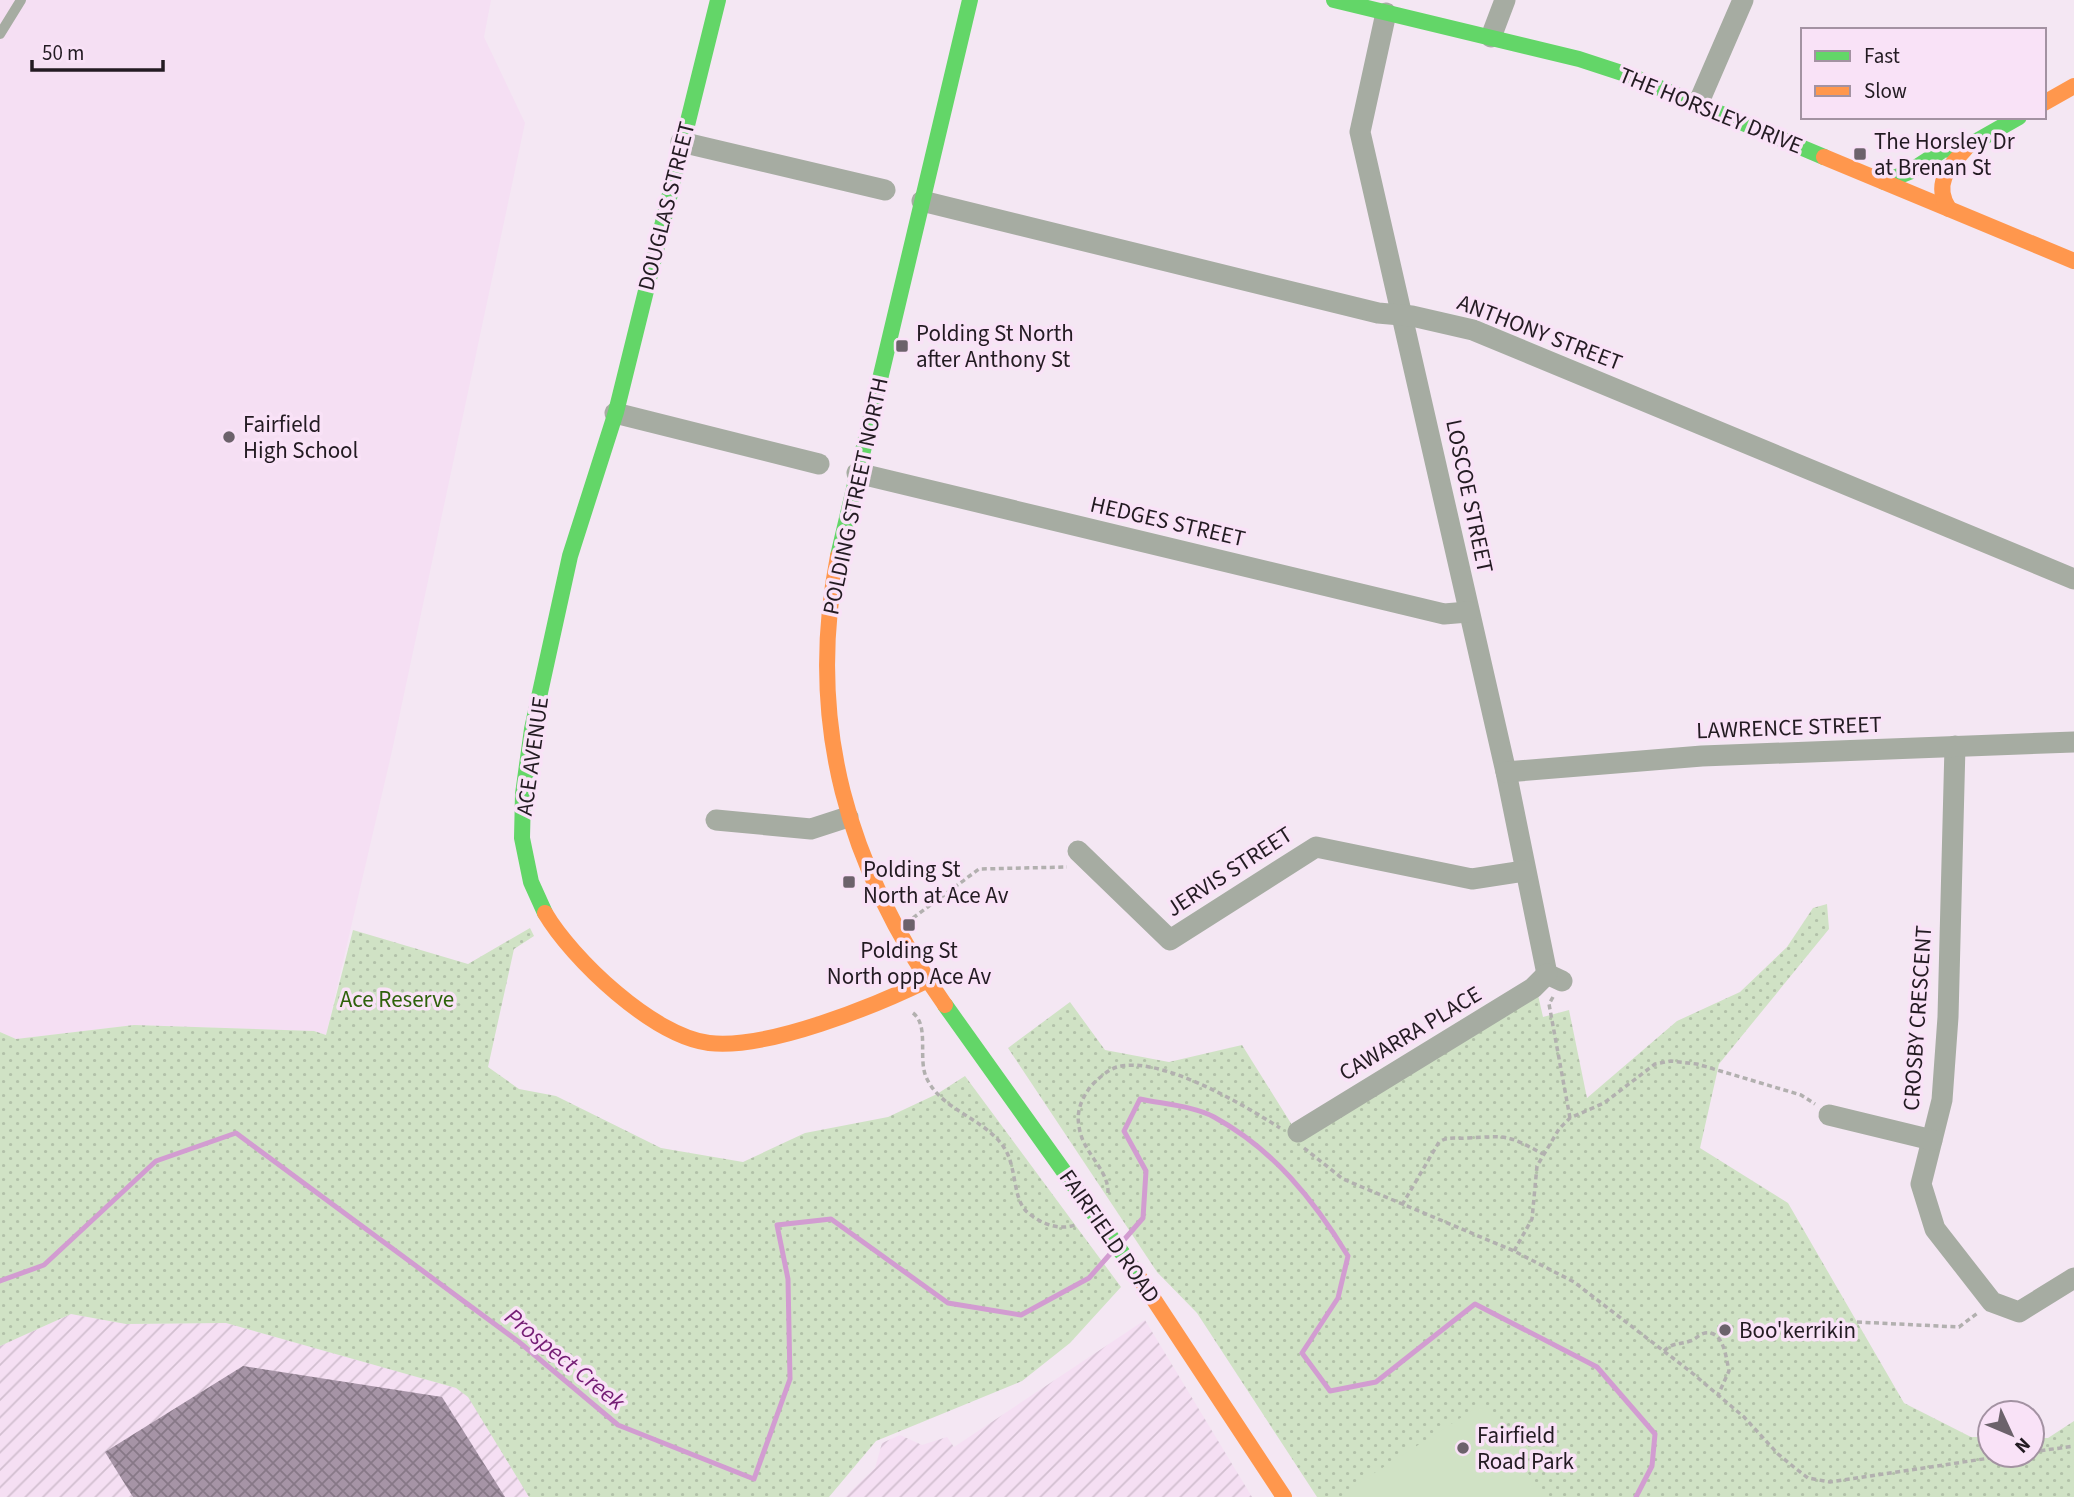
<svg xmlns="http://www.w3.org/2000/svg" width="2074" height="1497" font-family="'Source Sans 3',sans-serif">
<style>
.built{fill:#f5dff3}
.industrial{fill:url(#industrial-furrows)}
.grass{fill:url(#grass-dots)}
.pitch{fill:#d0e2c5}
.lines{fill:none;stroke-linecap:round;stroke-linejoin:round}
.stream{stroke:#d29cd1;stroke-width:5}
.building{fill:url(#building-cross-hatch)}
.path{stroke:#b2b0af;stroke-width:3.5;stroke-dasharray:5 3.5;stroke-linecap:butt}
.lane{stroke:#a6aca2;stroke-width:10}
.street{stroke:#a6aca2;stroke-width:21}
.fast{stroke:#63d668;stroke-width:16}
.slow{stroke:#ff974d;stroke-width:16}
.fast-bridge{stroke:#63d668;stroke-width:16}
.poi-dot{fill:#6c626b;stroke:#f9e2f7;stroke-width:2.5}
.labels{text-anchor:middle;stroke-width:7;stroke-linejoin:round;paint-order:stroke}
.street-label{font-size:23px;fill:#231b22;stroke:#f9e2f7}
.poi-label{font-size:23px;fill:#231b22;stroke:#f9e2f7;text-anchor:start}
.park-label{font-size:23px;fill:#2e620b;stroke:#f9e2f7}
.water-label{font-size:24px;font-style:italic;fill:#741d74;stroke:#f9e2f7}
</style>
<defs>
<pattern id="industrial-furrows" width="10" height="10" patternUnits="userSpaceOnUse" patternTransform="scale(1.75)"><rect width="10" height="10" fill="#f5dff3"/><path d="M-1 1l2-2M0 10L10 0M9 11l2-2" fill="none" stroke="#d2bfd0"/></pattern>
<pattern id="grass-dots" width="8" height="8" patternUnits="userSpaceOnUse" patternTransform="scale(1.75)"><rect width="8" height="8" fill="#d0e2c5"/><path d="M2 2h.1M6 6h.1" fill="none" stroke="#b2c1a9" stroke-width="1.8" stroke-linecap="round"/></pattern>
<pattern id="building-cross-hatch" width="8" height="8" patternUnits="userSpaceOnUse" patternTransform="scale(1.75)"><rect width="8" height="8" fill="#a694a6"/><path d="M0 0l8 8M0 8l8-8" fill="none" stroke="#877887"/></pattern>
</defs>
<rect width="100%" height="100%" fill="#f4e7f3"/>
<!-- built -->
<path class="built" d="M0,0h491l-7,37 41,86 -133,628 -66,284 -12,-4 -180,-6 -118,14 -16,-7z"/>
<!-- industrial -->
<g class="industrial">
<path d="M71,1314l55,10 100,-1 230,65 12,8 61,101h-529v-151z"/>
<path d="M1145,1320l107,177h-407l30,-29 7,-25 18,-8 22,10 25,-8 7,10z"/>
</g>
<!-- grass -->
<g class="grass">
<path d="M1827,904l2,25 -110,135 -19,84 88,55 116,200 67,34h19v18h42v-17h16l26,-17v76h-757l-120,-184 -40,-41 -149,-224 62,-46 35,48 64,12 73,-17 60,96 236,-146 5,22 26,-7 18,88 90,-77 63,-29 47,-45 26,-39z"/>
<path d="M530,928l4,8 -20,13 -26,118 31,22 37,7 105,52 82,14 62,-29 83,-16 49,-23 28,-18 156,211 -51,56 -48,38 -146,60 -47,56h-300l-61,-100 -12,-9 -230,-65 -100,1 -55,-10 -71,32v-314l16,7 118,-14 180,6 12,4 27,-105 115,34z"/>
</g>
<!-- pitch -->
<path class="pitch" d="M1484,1403l59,94h-197l-3,-4z"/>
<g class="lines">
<!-- stream -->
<g class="stream">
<path d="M1123,1241l20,-23 3,-47 -22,-40 16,-32c23,5 54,7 74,18 59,32 100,83 134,139l-10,42 -36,55 28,38 46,-9 99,-78 122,63 58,67 -3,32 -16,31"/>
<path d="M0,1281l44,-16 112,-104 80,-28 283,209 99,83 136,54 36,-100 -2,-100 -11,-54 54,-6 117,84 73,12 68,-37 22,-25"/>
</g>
</g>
<!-- building -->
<path class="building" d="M243,1366l199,31 63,100h-372l-28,-45z"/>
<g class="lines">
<!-- path -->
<g class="path">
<path d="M913,918l66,-49 88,-2"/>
<path d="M1553,997l-4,7 21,114"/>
<path d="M913,1013c17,13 4,47 14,66 15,31 56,39 76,67 14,19 9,50 23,65 13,12 32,20 49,14"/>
<path d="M1304,1148l39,31 171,72 60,31 117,90 53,45 34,37 17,14 13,10 22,4 180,-27"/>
<path d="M1108,1193c1,-24 -26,-40 -29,-67 -3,-15 3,-28 12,-40 7,-7 16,-16 26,-19 43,-12 127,38 163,61"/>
<path d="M1402,1205l37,-63c9,-6 17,-3 28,-4 40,-2 39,-4 76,16"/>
<path d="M1514,1251l18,-32 5,-53 22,-37 11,-11 34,-15 51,-39 16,-3 26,3 104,31 14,9"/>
<path d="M1857,1322l102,5 20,-15"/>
<path d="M1664,1351c9,-9 15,-6 26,-10 5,-1 9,-7 15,-8 19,-3 21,25 24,38l-11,24"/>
<path d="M2032,1452l42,-6"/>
</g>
<!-- lane -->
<path class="lane" d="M0,34l21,-34"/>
<!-- street -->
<g class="street">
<path d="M1386,13l-26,119 146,640 41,202 15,7"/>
<path d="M1491,37l14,-37"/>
<path d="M1698,104l45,-104"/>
<path d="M681,142l204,48"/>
<path d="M922,201l456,112 34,3 61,14 601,249"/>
<path d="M615,413l204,51"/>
<path d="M857,473l587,141 24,-2"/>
<path d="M1955,746l-7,271 -6,83 -21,84 14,45 57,73 27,10 55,-34"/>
<path d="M1506,772l196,-16 372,-14"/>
<path d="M716,820l95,9 37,-12"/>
<path d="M1078,851l92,89 146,-93 156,32 52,-8"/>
<path d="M1829,1115l103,25"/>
<path d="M1298,1132l235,-144 14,-14"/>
</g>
<!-- fast -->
<g class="fast">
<path d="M1334,0l245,59 52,17 193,81"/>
<path d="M1884,182l25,-10 34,-22 25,-4 51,-29"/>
<path d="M838,556l132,-556"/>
<path d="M545,913l-14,-31 -9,-44 1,-44 9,-65 38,-173 46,-144 102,-412"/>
<path d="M945,1005l140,196"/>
</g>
<!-- slow -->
<g class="slow">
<path d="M2044,103l30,-17"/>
<path d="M1824,157l250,104"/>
<path d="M1949,209c-17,-26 1,-43 19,-63"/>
<path d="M838,556c-33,167 10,312 107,449"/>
<path d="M545,913c27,46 108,123 164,130 58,7 166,-37 219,-63"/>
<path d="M1135,1271l149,226"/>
</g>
<!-- fast-bridge -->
<path class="fast-bridge" d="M1085,1201l50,70"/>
</g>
<!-- markers -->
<g class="poi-dot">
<rect x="1853" y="147" width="14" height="14" rx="3.5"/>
<rect x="895" y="339" width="14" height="14" rx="3.5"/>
<circle cx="229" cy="437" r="7"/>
<rect x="842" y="875" width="14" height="14" rx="3.5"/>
<rect x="902" y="918" width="14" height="14" rx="3.5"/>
<circle cx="1725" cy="1330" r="7"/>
<circle cx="1463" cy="1448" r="7"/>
</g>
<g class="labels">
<!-- street labels -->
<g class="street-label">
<text transform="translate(1711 110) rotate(22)" y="8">THE HORSLEY DRIVE</text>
<text transform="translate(666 206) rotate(-76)" y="8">DOUGLAS STREET</text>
<text transform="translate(1540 332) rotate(21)" y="8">ANTHONY STREET</text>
<text transform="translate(855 496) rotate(-78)" y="8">POLDING STREET NORTH</text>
<text transform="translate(1470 496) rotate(78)" y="8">LOSCOE STREET</text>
<text transform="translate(1168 521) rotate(13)" y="8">HEDGES STREET</text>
<text transform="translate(1789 727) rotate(-2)" y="8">LAWRENCE STREET</text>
<text transform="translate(532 756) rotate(-82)" y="8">ACE AVENUE</text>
<text transform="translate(1229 871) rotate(-33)" y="8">JERVIS STREET</text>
<text transform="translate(1917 1018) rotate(-86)" y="8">CROSBY CRESCENT</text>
<text transform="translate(1410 1033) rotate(-31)" y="8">CAWARRA PLACE</text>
<text transform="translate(1110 1236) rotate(55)" y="8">FAIRFIELD ROAD</text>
</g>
<!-- poi labels -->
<g class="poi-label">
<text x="1874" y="149">The Horsley Dr<tspan x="1874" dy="26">at Brenan St</tspan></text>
<text x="916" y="341">Polding St North<tspan x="916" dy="26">after Anthony St</tspan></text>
<text x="243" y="432">Fairfield<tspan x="243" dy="26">High School</tspan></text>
<text x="863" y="877">Polding St<tspan x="863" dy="26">North at Ace Av</tspan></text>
<text x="909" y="958" text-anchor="middle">Polding St<tspan x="909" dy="26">North opp Ace Av</tspan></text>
<text x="1739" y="1338">Boo'kerrikin</text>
<text x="1477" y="1443">Fairfield<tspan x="1477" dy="26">Road Park</tspan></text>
</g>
<!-- park labels -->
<g class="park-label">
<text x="397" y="1007">Ace Reserve</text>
</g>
<!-- water labels -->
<g class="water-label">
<text transform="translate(565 1359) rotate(39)" y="8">Prospect Creek</text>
</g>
</g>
<!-- legend -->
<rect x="1801" y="28" width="245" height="91" fill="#f9e2f7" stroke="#a392a2" stroke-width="2"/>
<rect x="1815" y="51" width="35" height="10" fill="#63d668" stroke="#a392a2" stroke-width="2"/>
<text x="1864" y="63" font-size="21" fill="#231b22">Fast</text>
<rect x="1815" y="86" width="35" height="10" fill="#ff974d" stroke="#a392a2" stroke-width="2"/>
<text x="1864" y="98" font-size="21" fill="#231b22">Slow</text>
<!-- north arrow -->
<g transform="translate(2011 1434) rotate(134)"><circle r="33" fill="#f9e2f7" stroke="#a392a2" stroke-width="2"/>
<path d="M0-5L12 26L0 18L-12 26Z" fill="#6c626b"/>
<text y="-10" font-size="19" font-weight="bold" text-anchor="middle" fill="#231b22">N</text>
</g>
<!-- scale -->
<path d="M32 60v10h131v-10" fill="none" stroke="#231b22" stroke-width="3.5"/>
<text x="42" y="60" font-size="21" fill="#231b22" stroke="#f9e2f7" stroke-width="5" paint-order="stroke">50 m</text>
</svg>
